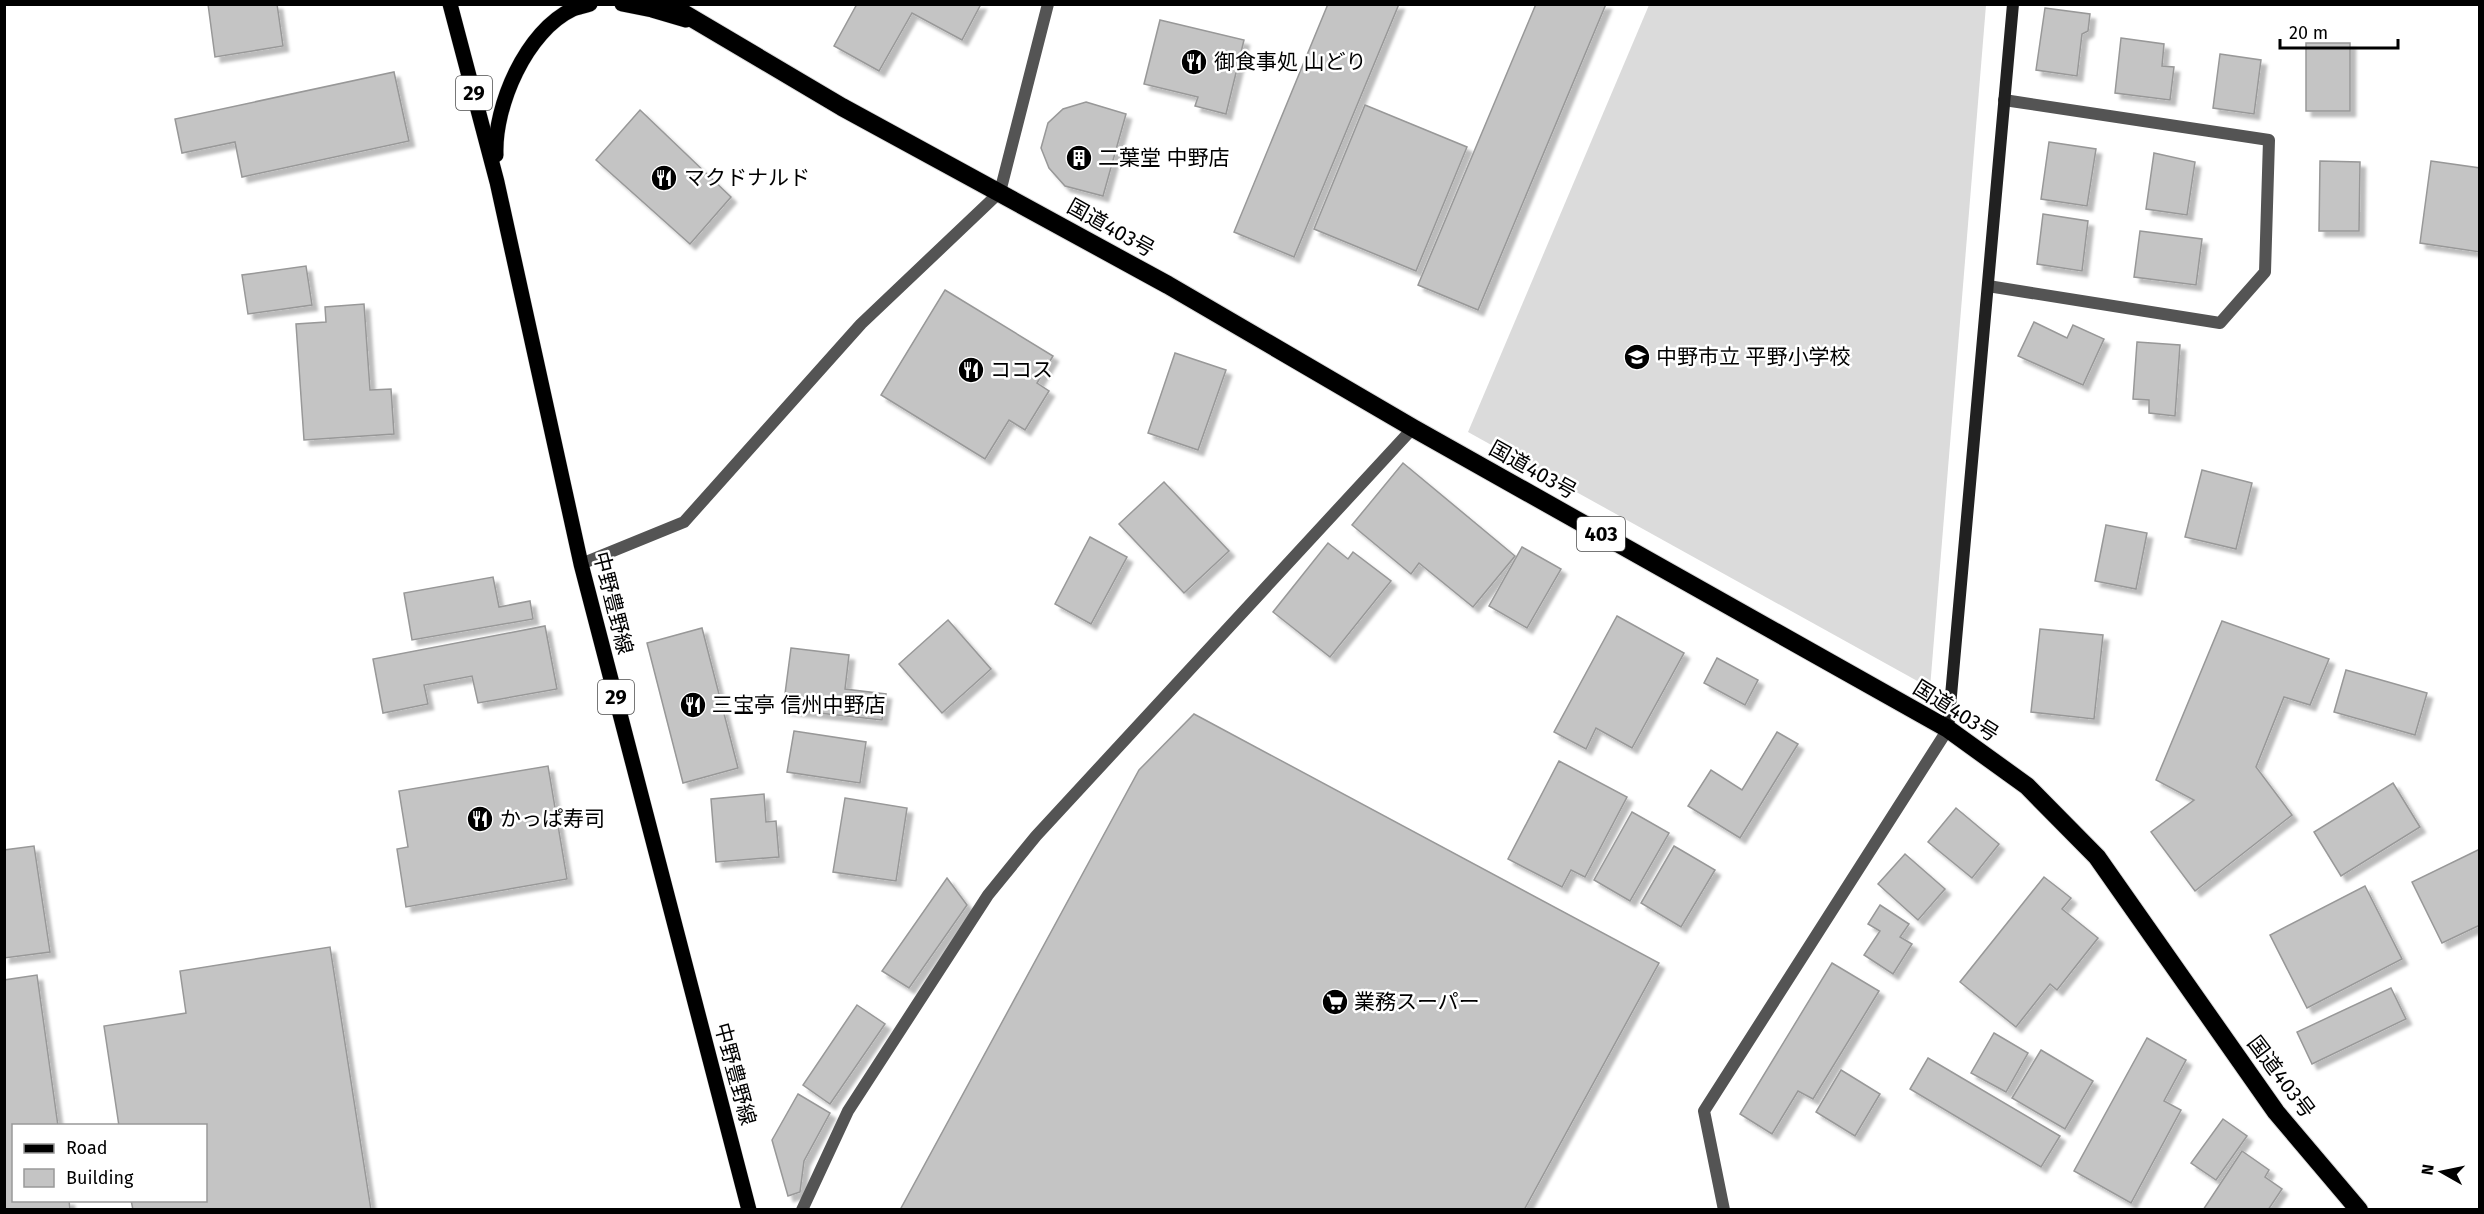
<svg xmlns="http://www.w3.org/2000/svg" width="2484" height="1214" font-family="'Fira Sans','Noto Sans JP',sans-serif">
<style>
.grass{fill:#dbdbdb}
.building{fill:#c4c4c4;stroke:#989898;stroke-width:1.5;filter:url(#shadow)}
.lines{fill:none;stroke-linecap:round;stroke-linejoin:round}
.primary-casing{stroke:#dbdbdb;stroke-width:16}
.highway-casing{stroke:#dbdbdb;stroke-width:20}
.lane{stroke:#545454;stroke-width:12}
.street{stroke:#545454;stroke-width:12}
.secondary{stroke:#212121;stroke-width:12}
.primary{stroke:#000;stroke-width:15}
.highway{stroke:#000;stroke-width:18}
.labels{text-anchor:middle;stroke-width:5;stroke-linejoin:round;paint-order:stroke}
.shield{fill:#fff;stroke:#4c4c4c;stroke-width:1.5}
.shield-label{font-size:20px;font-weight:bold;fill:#000}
.poi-label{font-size:21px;fill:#000;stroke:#fff;text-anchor:start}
.street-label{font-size:21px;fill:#000;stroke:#fff}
</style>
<defs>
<filter id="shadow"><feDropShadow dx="5.5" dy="5.5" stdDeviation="1.5" flood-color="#0004"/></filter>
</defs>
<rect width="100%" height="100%" fill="#fff"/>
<!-- grass -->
<path class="grass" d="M1649,5h337l-56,683 -462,-256z"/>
<!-- building -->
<g class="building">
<path d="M208,4h69l6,42 -68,11z"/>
<path d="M857,4h124l-19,36 -50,-27 -33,58 -45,-25z"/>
<path d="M1328,4h71l-105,253 -60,-25z"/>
<path d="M1536,4h70l-128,306 -60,-25z"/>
<path d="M2045,8l45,6 -2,17 -6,3 -5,42 -41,-6z"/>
<path d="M1160,20l84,20 -18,74 -31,-8 3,-9 -54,-13z"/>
<path d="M2121,38l43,6 -2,22 12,1 -4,33 -55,-7z"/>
<rect x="2306" y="43" width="44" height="68"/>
<path d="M2220,54l41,6 -7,54 -41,-6z"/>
<path d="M394,72l15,69 -167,36 -7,-35 -53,11 -7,-34z"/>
<path d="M1086,102l40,12 -23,82 -38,-10 -16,-18 -8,-20 7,-25 15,-14z"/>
<path d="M1365,105l102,42 -51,124 -102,-42z"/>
<path d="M640,110l91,87 -41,47 -94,-84z"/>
<path d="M2049,142l47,7 -9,57 -46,-7z"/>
<path d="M2154,153l41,9 -8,53 -41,-6z"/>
<path d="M2320,161l40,1 -1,69h-40z"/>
<path d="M2431,161l49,7v84l-60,-9z"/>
<path d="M2043,214l45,7 -6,50 -45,-7z"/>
<path d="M2140,231l62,8 -6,46 -62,-8z"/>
<path d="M306,266l6,39 -64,9 -6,-39z"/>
<path d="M945,290l108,66 -16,27 12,8 -24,39 -16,-10 -24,39 -104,-64z"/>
<path d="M364,304l6,86 21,-1 3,45 -90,6 -8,-116 30,-2 -1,-15z"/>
<path d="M2034,322l33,16 6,-13 31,14 -21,46 -65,-29z"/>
<path d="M2137,342l43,3 -5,71 -26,-3v-13l-16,-1z"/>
<path d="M1175,353l51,17 -28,80 -50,-17z"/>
<path d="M1403,463l112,93 -42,51 -54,-44 -8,11 -59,-49z"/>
<path d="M2202,470l50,13 -16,66 -51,-12z"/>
<path d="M1164,482l65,69 -45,42 -65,-69z"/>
<path d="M2106,525l41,8 -11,56 -41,-8z"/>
<path d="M1090,537l37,20 -36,67 -36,-20z"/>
<path d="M1328,543l20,16 5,-7 38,29 -61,76 -57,-45z"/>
<path d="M1522,547l39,22 -34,59 -38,-22z"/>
<path d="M493,577l6,30 31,-6 3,18 -121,21 -8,-47z"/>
<path d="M1617,616l67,37 -52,95 -36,-20 -10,21 -32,-17z"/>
<path d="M948,620l43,49 -49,44 -43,-49z"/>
<path d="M2222,621l107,38 -19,46 -26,-8 -28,70 36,48 -97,76 -44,-59 43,-32 -38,-20z"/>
<path d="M545,626l12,63 -79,14 -6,-27 -48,9 4,19 -45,9 -10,-54z"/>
<path d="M702,628l36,140 -55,15 -36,-140z"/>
<path d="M2040,629l63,6 -9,84 -63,-7z"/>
<path d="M791,648l58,7 -4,34 41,5 -4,26 -99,-11z"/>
<path d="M1717,658l41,22 -13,25 -41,-22z"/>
<path d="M2346,670l81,23 -12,42 -81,-23z"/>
<path d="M1194,714l465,249 -135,247h-624l239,-440z"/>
<path d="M794,731l72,11 -6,41 -73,-11z"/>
<path d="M1777,732l21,12 -58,94 -52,-32 23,-36 31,20z"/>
<path d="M1559,761l68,36 -42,80 -14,-7 -9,17 -54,-28z"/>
<path d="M548,766l19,113 -161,28 -9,-58 11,-2 -9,-56z"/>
<path d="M2393,783l27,44 -79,49 -27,-44z"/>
<path d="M764,794l2,28 10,-1 3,36 -63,5 -5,-63z"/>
<path d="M845,798l62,10 -11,73 -63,-9z"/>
<path d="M1956,808l43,36 -27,34 -44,-36z"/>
<path d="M1632,812l37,21 -39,68 -36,-21z"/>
<path d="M34,846l16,106 -46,6v-108z"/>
<path d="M1674,846l41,24 -34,57 -40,-24z"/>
<path d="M2480,849v76l-38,18 -30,-61z"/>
<path d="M1905,854l40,35 -27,31 -40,-36z"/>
<path d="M2044,877l27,21 -9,11 36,29 -41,52 -7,-6 -34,43 -56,-45z"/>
<path d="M947,878l20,27 -58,83 -27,-17z"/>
<path d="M2365,886l37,73 -95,49 -37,-73z"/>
<path d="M1880,905l29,19 -9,13 12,7 -19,30 -29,-19 16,-24 -12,-7z"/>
<path d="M330,947l41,263h-238l-2,-10h75v-74h-87l-15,-100 82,-13 -6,-42z"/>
<path d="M1832,963l47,28 -66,108 -15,-8 -26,43 -32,-20z"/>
<path d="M37,975l21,151h-44v74h55l1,10h-66v-230z"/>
<path d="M2391,988l15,31 -94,45 -15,-32z"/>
<path d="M857,1005l28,19 -55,80 -27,-19z"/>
<path d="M1994,1033l34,20 -22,39 -35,-19z"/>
<path d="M2147,1038l39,22 -22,41 17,9 -50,93 -57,-32z"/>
<path d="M2041,1050l52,31 -28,48 -53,-31z"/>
<path d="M1928,1058l132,78 -19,31 -131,-78z"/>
<path d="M1841,1070l39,24 -25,42 -39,-24z"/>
<path d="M798,1094l32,19 -26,48 -4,31 -12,4 -16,-56z"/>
<path d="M2223,1119l24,17 -31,44 -25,-17z"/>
<path d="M2242,1151l27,19 -4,7 17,12 -14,21h-65z"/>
</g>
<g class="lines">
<!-- primary casing -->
<g class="primary-casing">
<g id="primary">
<path d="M450,4l47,178 84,382 168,646"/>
<path d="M622,4l30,6 34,10"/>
<path d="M496,155c-2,-49 30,-124 77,-146 5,-2 12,-3 17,-5"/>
</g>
</g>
<!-- highway casing -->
<g class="highway-casing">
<path id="highway" d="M668,4l174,103 326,178 245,143 535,301 79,57 70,71 179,255 83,98"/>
</g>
<!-- lane -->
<path class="lane" d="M581,564l103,-42 177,-198 139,-132"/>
<!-- street -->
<g class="street">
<path d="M1000,192l48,-188"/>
<path d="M1988,286l232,37 45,-51 4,-132 -265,-40"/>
<path d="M802,1210l46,-99 140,-216 48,-59 377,-408"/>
<path d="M1724,1210l-20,-99 244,-382"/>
</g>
<!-- secondary -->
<path class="secondary" d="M1948,729l65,-725"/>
<!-- primary -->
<use href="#primary" class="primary"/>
<!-- highway -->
<use href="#highway" class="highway"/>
</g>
<!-- icons -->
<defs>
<g id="restaurant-disc" transform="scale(1.35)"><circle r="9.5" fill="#000" stroke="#fff"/><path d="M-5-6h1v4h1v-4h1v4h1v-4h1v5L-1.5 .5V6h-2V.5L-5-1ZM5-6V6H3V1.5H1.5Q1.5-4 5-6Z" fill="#fff"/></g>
<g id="building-disc" transform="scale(1.35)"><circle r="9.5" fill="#000" stroke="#fff"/><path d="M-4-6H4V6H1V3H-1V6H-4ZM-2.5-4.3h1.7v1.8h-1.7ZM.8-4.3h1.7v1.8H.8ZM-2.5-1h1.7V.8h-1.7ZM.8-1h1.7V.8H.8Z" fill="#fff"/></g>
<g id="school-disc" transform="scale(1.35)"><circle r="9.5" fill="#000" stroke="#fff"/><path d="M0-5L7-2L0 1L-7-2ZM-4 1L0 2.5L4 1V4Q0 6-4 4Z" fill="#fff"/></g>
<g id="supermarket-disc" transform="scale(1.35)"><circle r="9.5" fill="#000" stroke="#fff"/><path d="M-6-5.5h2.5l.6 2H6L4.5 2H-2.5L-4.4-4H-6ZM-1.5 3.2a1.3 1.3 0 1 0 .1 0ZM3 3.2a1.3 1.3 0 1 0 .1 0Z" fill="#fff"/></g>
</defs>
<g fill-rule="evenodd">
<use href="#restaurant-disc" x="1194" y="62"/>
<use href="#building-disc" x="1079" y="158"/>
<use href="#restaurant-disc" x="664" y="178"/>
<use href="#school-disc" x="1637" y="357"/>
<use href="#restaurant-disc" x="971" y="370"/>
<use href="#restaurant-disc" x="693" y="705"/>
<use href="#restaurant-disc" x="480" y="819"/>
<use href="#supermarket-disc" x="1335" y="1002"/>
</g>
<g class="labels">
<!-- shield labels -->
<g class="shield">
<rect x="456" y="76" width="36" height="34" rx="4.5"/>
<rect x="1577" y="517" width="48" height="34" rx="4.5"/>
<rect x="598" y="680" width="36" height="34" rx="4.5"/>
</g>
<g class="shield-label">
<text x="474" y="100">29</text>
<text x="1601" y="541">403</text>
<text x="616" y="704">29</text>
</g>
<!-- poi labels -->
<g class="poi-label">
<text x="1214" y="69">御食事処 山どり</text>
<text x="1098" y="165">二葉堂 中野店</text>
<text x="684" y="185">マクドナルド</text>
<text x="1656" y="364">中野市立 平野小学校</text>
<text x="990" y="377">ココス</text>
<text x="712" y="712">三宝亭 信州中野店</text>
<text x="500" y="826">かっぱ寿司</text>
<text x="1354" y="1009">業務スーパー</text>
</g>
<!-- street labels -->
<g class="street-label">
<text transform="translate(1111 228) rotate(29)" y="7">国道403号</text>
<text transform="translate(1533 470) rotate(29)" y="7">国道403号</text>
<text transform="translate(613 603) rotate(76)" y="7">中野豊野線</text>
<text transform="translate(1956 711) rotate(32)" y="7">国道403号</text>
<text transform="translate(735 1074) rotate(75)" y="7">中野豊野線</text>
<text transform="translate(2281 1077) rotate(53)" y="7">国道403号</text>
</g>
</g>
<!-- border -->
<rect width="2484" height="1214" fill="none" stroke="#000000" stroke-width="12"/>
<!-- legend -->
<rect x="12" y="1124" width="195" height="78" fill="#ffffff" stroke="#999999" stroke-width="1.5"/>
<rect x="24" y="1144" width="30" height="9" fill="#000000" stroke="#999999" stroke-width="1.5"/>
<text x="66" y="1154" font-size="18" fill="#000000">Road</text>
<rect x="24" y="1169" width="30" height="18" fill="#c4c4c4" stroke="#999999" stroke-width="1.5"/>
<text x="66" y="1184" font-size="18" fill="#000000">Building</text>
<!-- north arrow -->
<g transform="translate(2442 1172) rotate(279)" stroke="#ffffff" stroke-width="4.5" paint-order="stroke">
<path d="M0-4.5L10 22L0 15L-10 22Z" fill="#000000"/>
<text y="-9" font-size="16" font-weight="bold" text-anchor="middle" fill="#000000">N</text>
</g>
<!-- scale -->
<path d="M2280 39v9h118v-9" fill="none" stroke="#000000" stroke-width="3"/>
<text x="2289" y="39" font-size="18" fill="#000000" stroke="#ffffff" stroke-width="4.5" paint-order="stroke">20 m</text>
</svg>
